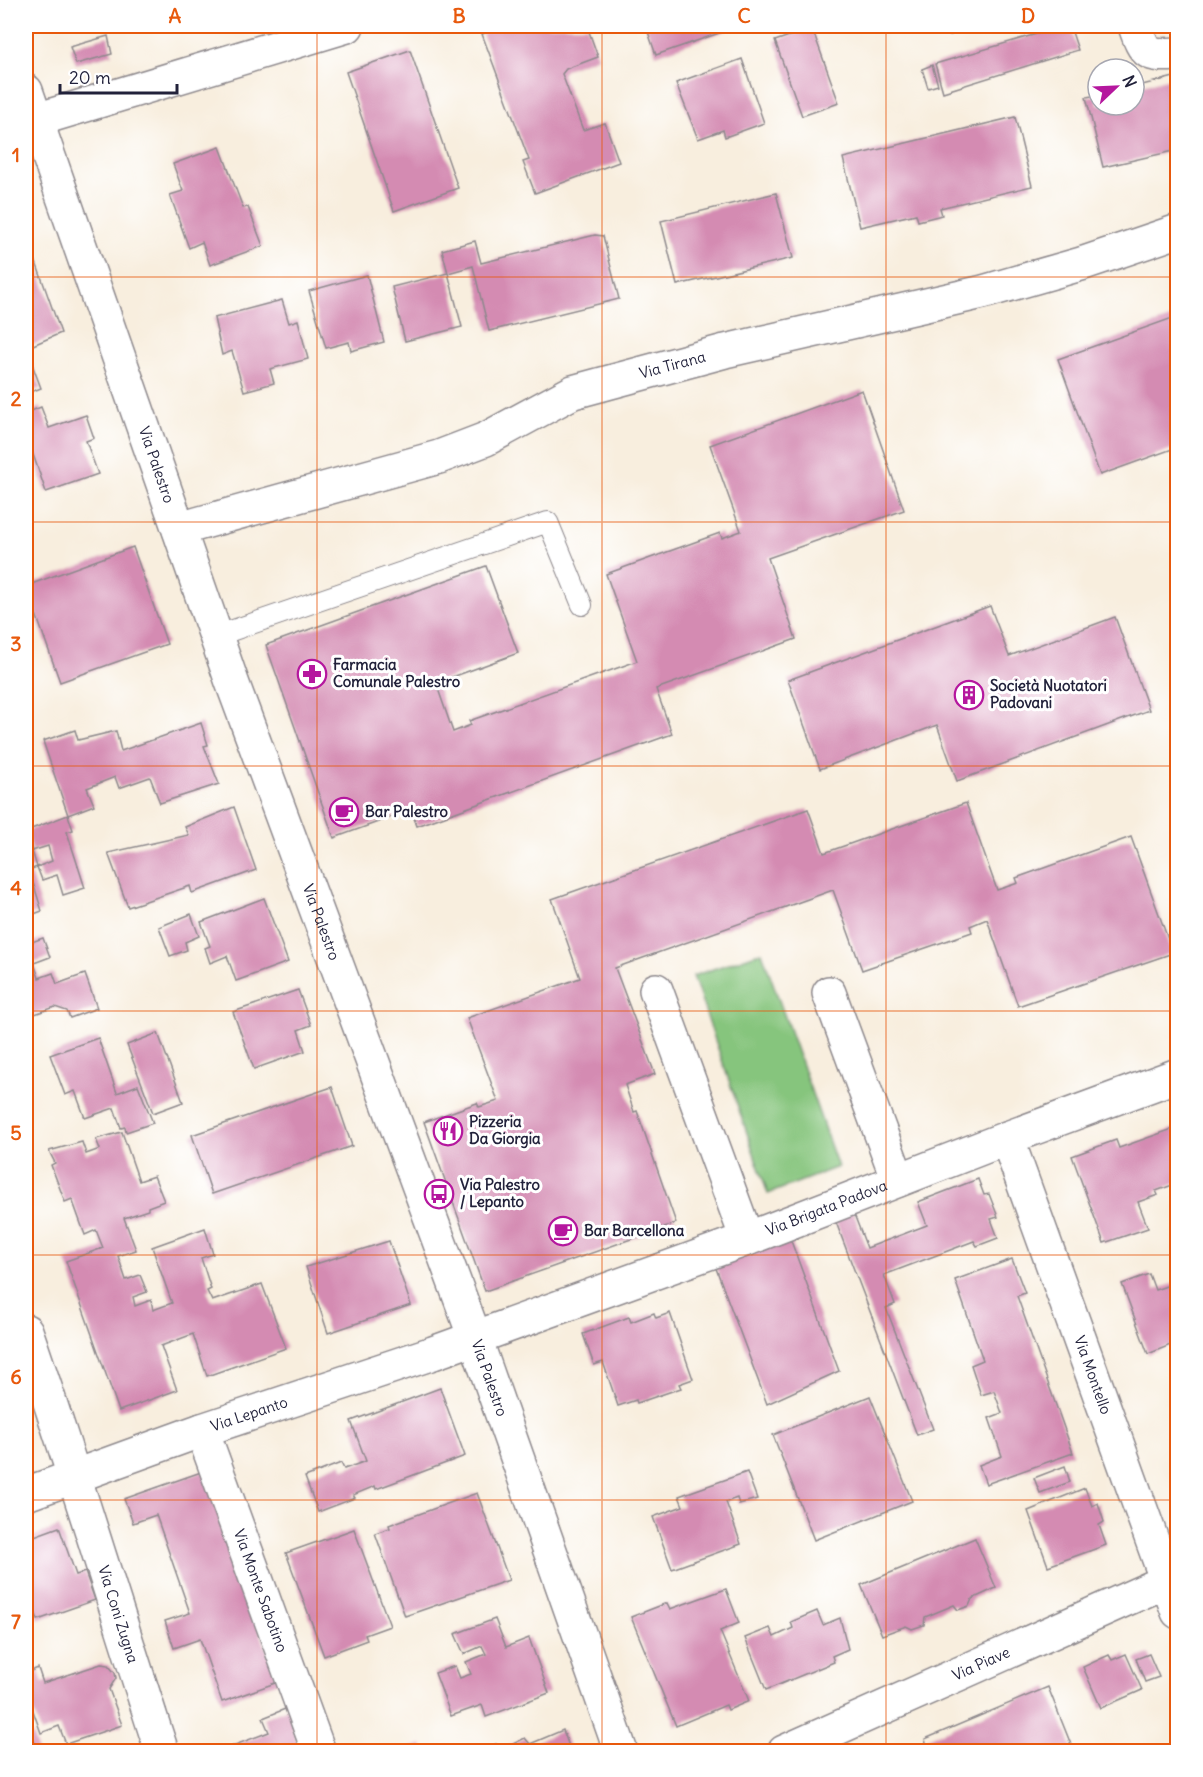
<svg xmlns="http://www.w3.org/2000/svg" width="1203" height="1777" font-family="Delius,sans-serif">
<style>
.green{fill:#86c57d;stroke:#54745c;stroke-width:1.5}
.building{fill:#d48bb2}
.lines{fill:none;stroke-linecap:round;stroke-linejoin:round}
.lane-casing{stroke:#8d888c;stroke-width:22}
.street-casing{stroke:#8d888c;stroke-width:36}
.lane{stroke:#fff;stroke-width:20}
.street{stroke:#fff;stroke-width:33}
.grid{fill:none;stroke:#e8590c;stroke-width:1.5;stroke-opacity:0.55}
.labels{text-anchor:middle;stroke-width:6;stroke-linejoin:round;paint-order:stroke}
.street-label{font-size:15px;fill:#22223b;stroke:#fff}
.poi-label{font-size:15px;font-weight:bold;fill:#22223b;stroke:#fff;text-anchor:start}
.neatline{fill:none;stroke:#e8590c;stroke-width:2}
.grid-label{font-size:20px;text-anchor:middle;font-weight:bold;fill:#e8590c}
</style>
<rect width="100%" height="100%" fill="#fff"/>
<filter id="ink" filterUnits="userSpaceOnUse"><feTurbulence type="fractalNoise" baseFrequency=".0167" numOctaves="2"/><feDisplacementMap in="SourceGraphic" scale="12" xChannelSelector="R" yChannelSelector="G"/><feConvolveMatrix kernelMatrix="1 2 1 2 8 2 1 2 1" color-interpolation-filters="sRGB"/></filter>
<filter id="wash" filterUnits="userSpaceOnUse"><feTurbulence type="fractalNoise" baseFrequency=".008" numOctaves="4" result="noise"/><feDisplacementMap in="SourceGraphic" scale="24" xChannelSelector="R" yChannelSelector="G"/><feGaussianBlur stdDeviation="1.35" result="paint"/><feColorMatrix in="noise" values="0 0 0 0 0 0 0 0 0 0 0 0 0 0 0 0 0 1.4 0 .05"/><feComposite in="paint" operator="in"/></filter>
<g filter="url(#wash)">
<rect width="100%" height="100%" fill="#f8eede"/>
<!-- green -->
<path class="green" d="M762,952l76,215 -70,27 -75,-218z"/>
<g id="blocks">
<!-- building -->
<g class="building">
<path d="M505,26h82l11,31 -32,12 -4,5 21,56 22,-7 14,39 -84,31 -12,-31 6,-2 -47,-126z"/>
<path d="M646,26h81l1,4 -72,25z"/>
<path d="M947,26h33l-30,9z"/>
<path d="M1038,26h11l2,4 19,-4 8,24 -135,42 -8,-28 105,-31z"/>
<path d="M812,28l27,75 -37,13 -27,-75z"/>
<path d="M108,36l4,18 -36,10 -6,-17z"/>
<path d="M410,50l48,138 -64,23 -48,-139z"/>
<path d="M742,59l22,64 -39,14 -2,-7 -25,9 -22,-56z"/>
<path d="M932,65l6,20 -10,3 -6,-19z"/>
<path d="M1178,76v74l-75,17 -17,-70 12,-2v10h36v-18z"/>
<path d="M1015,117l17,69 -92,22 2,7 -24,6 -2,-7 -56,13 -17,-69z"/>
<path d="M220,147l23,61 5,-1 15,39 -53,19 -8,-23 -13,6 -19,-53 13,-4 -10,-27z"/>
<path d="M776,193l17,65 -116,27 -16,-64z"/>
<path d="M26,234l35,99 -35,15z"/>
<path d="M595,235l8,1 16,63 -130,32 -16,-65 -25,7 14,54 -57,14 -13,-54 56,-14 -6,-23 33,-9 6,22z"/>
<path d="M367,275l17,67 -33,9 -2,-9 -23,6 -17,-57z"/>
<path d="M282,300l7,23 9,-3 10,39 -38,10 4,14 -30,8 -12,-40 -10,4 -8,-37z"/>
<path d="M1178,316v131l-78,28 -42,-116z"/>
<path d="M32,364l9,24 -15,6v-27z"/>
<path d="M862,390l42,120 -136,48 28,81 -140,50 16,45 -255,92 -6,-16 -77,28 -68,-193 220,-79 32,87 -82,30 17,49 18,-7 -2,-4 168,-60 -31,-87 114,-41 2,5 19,-7 -31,-86z"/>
<path d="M41,407l8,21 37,-13 8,23 -8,3 12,33 -52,18 -20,-58v-21z"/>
<path d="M133,547l34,97 -107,38 -34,-96z"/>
<path d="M990,606l19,50 106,-39 34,93 -192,71 -20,-56 -117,44 -32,-89z"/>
<path d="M201,723l7,22 -4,1 15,38 -59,19 -10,-26 -31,11 -4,-11 -28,11 7,17 -26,10 -25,-74 32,-11 3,10 38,-9 5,20z"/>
<path d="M966,803l31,87 21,-7 -2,-5 115,-41 42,116 -155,53 -31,-87 -17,7 2,6 -110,38 -29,-80 -218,78 40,106 -30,11 9,27 3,-1 39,112 -191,68 -61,-169 53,-19 2,4 19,-6 -31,-83 113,-40 -28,-79 256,-90 16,44z"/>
<path d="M234,807l22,63 -64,23 -2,-7 -62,21 -20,-54 81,-18 -4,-8z"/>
<path d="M68,815l5,15 -6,2 18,56 -22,7 -6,-20 -15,5 -5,-13 15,-6 -4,-15 -16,5 -6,-20z"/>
<path d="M32,851l5,16 -8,3 13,41 -16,6v-64z"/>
<path d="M264,898l24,64 -52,19 -9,-25 -17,7 -5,-15 5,-2 -9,-24z"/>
<path d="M191,914l8,22 -14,6 2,8 -17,6 -11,-29z"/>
<path d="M43,938l7,19 -16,6 5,15 14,-5 4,11 28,-10 12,34 -27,10 -3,-7 -12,-4 -29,10v-73z"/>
<path d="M298,990l13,35 -13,5 7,21 -51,18 -21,-57z"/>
<path d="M158,1033l25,69 -30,11 -26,-68z"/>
<path d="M98,1038l19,55 21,-8 15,38 -27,9 -1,-5 -4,1 -7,-20 -29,10 -10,-27 -10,4 -15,-40z"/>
<path d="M332,1087l20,59 -140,48 -20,-59z"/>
<path d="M1178,1127v56l-22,8 2,4 -20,7 10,26 -44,15 -32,-87 44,-16 3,8z"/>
<path d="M122,1132l17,49 15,-5 10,25 -16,6v3l-24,8 12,32 -18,6 8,24 14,-5 7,17 -14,5 2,9 16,-6 2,10 19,-7 -20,-56 53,-19 8,26 -12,4 10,31 -4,2 5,10 50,-17 24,64 -79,28 -14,-42 -32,12 16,44 -58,21 -53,-150 37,-13 -7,-18 -11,5 -13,-36 -7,3 -14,-37 4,-2 -6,-12 33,-9 4,12 14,-5 -4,-10z"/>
<path d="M978,1179l6,16 5,-1 9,23 -7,2 7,19 -21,8 -3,-5 -90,34 11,29 -9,4 47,121 -16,6 -83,-218 18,-8 15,39 60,-23 -9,-23z"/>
<path d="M787,1230l52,141 -72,33 -53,-141z"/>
<path d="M389,1241l22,64 -83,28 -22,-66z"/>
<path d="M1012,1259l13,34 -8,3 56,157 -87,31 -7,-19 23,-9 -13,-38 13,-5 -8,-22 -13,4 -10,-30 12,-5 -28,-80z"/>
<path d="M1149,1274l6,16 23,-8v60l-30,12 -26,-70z"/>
<path d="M654,1313l2,5 14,-5 23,66 -14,5 2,4 -44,15 -1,-3 -18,6 -15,-44 -9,3 -11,-31 46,-17 2,5z"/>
<path d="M440,1388l25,68 -89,33 -1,-3 -22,9 2,3 -37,14 -13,-35 36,-14 3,6 22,-8 -15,-40z"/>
<path d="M870,1396l42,105 -98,39 -41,-105z"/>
<path d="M1065,1466l5,16 -30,11 -6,-15z"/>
<path d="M204,1471l74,211 -56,20 -22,-63 -26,9 -9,-27 25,-8 -34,-98 -23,8 -9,-24z"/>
<path d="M747,1472l10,27 -18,5 -2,-6 -11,4 15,42 -69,25 -19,-52 30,-11 -4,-10z"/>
<path d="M1085,1488l7,18 6,-3 6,19 -5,3 7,20 -58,21 -20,-55z"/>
<path d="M477,1493l32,87 -104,36 -30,-83 15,-5 -1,-3z"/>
<path d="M59,1527l17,48 9,-3 10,28 -57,20 -9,-25 -3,2v-58z"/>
<path d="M354,1529l36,97 -25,9 2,5 -43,16 -38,-103z"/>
<path d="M975,1538l21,50 -24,11 -3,7 -11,4 -4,-5 -29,12 -1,8 -12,4 -6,-3 -24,9 -21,-50z"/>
<path d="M726,1589l13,34 -19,8 29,70 -21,9 -2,-5 -50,21 -45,-109 36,-14 3,6z"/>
<path d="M817,1611l6,14 17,-7 8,31 -16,7 2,6 -68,28 -21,-52 25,-10 4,9 19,-9 -2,-6z"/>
<path d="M495,1619l11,28 23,-9 20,55 -63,24 -4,-12 -31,11 -16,-43 20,-7 5,12 11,-4 -5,-12 20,-8 -4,-8 -18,8 -9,-20z"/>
<path d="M1126,1654l16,36 -41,18 -18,-41 26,-12 3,5z"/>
<path d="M1149,1654l10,23 -14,5 -9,-23z"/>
<path d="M101,1664l7,1 7,8 1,5 -7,11 13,36 -56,19 -7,-18 -18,7 -15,-42v-18l12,-5 5,15z"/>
<path d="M1048,1687l26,65h-146l-3,-13z"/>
<path d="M290,1707l6,18 -4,2 9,25h-69l-2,-5 39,-15 -6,-14z"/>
<path d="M563,1730l8,22h-92l17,-8 3,7 26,-13 5,6z"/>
<path d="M32,1734l6,18h-12v-16z"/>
<path d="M422,1744l3,8h-23v-1z"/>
</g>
</g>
</g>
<g filter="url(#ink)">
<use href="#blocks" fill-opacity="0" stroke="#8d888c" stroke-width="1.5"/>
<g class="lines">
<!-- lane casing -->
<g class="lane-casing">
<path id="lane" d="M216,636l332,-114 34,83"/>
</g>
<!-- street casing -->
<g class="street-casing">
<g id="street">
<path d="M1135,26c10,29 12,30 43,28"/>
<path id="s1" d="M26,91l206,591 243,656 146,414"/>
<path d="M36,120l311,-94"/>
<path id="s2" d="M179,529l260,-72 47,-18 87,-47 152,-41 258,-59 98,-28 97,-33"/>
<path d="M656,990l91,249"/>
<path d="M829,993l69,187"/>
<path id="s3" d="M1007,1138l171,474"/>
<path id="s4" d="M26,1331c48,139 90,280 136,421"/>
<path id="s5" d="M202,1430l117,322"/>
<path id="s6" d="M26,1494l176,-64 231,-77 314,-114 260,-101 171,-63"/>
<path id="s7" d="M784,1752l394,-176"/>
</g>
</g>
<!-- lane -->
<use href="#lane" class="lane"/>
<!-- street -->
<use href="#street" class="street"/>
</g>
</g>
<!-- grid -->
<path class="grid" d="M317,26v1726M602,26v1726M886,26v1726M26,277h1152M26,522h1152M26,766h1152M26,1011h1152M26,1255h1152M26,1500h1152"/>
<!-- icons -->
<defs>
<g id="pharmacy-ring" transform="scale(1.5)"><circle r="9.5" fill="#fff" stroke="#b5179e" stroke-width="1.5"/><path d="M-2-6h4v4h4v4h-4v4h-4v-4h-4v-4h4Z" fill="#b5179e"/></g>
<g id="building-ring" transform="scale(1.5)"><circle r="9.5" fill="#fff" stroke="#b5179e" stroke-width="1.5"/><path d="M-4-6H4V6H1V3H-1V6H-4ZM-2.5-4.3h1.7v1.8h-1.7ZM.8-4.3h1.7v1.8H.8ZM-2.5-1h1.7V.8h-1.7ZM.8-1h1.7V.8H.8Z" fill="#b5179e"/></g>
<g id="cafe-ring" transform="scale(1.5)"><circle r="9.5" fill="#fff" stroke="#b5179e" stroke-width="1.5"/><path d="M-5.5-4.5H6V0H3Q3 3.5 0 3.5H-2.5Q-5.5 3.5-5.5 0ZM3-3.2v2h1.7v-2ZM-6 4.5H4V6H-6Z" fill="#b5179e"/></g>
<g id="restaurant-ring" transform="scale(1.5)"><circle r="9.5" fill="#fff" stroke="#b5179e" stroke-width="1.5"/><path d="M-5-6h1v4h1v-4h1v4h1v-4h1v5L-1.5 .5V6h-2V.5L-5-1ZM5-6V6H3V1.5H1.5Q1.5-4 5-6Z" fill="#b5179e"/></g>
<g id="bus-ring" transform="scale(1.5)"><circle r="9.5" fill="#fff" stroke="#b5179e" stroke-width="1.5"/><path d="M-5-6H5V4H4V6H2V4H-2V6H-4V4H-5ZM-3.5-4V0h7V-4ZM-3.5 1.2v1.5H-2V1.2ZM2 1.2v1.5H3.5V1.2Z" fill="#b5179e"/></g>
</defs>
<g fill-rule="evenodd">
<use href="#pharmacy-ring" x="312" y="674"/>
<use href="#building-ring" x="969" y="695"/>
<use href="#cafe-ring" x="344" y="812"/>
<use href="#restaurant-ring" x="448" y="1131"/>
<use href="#bus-ring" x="439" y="1194"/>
<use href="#cafe-ring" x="563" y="1231"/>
</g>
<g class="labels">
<!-- street labels -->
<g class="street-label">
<text dy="5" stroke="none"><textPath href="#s2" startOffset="522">Via Tirana</textPath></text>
<text dy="5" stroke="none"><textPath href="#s1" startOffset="396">Via Palestro</textPath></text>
<text dy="5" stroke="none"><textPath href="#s1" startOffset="882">Via Palestro</textPath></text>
<text dy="5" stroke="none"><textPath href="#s6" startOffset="850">Via Brigata Padova</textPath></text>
<text dy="5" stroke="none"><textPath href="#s3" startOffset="252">Via Montello</textPath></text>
<text dy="5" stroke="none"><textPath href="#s1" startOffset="1368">Via Palestro</textPath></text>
<text dy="5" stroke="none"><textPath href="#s6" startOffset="237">Via Lepanto</textPath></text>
<text dy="5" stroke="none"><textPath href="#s5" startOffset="171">Via Monte Sabotino</textPath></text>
<text dy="5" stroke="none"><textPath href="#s4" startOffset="298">Via Coni Zugna</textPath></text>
<text dy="5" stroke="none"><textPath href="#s7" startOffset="216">Via Piave</textPath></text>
</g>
<!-- poi labels -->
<g class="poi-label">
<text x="333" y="670">Farmacia<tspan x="333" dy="17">Comunale Palestro</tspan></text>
<text x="990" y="691">Società Nuotatori<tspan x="990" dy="17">Padovani</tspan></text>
<text x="365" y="817">Bar Palestro</text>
<text x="469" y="1127">Pizzeria<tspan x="469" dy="17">Da Giorgia</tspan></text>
<text x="460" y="1190">Via Palestro<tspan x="460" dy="17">/ Lepanto</tspan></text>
<text x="584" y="1236">Bar Barcellona</text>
</g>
</g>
<!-- margin -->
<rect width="1203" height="1777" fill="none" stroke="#fff" stroke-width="66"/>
<!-- north arrow -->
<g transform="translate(1116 87) rotate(67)"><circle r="28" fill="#ffffff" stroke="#a7a7b1" stroke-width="1.5"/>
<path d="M0-4.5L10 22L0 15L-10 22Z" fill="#b5179e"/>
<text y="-9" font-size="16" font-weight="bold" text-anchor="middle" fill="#22223b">N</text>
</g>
<!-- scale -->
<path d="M60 84v9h117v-9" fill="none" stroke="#22223b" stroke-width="3"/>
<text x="69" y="84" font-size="18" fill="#22223b" stroke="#ffffff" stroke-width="4.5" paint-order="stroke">20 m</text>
<rect x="33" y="33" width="1137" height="1711" class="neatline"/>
<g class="grid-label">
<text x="175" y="23">A</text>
<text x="459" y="23">B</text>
<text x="744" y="23">C</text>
<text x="1028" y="23">D</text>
<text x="16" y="162">1</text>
<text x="16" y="406">2</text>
<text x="16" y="651">3</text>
<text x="16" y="895">4</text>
<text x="16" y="1140">5</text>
<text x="16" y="1384">6</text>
<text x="16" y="1629">7</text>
</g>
</svg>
